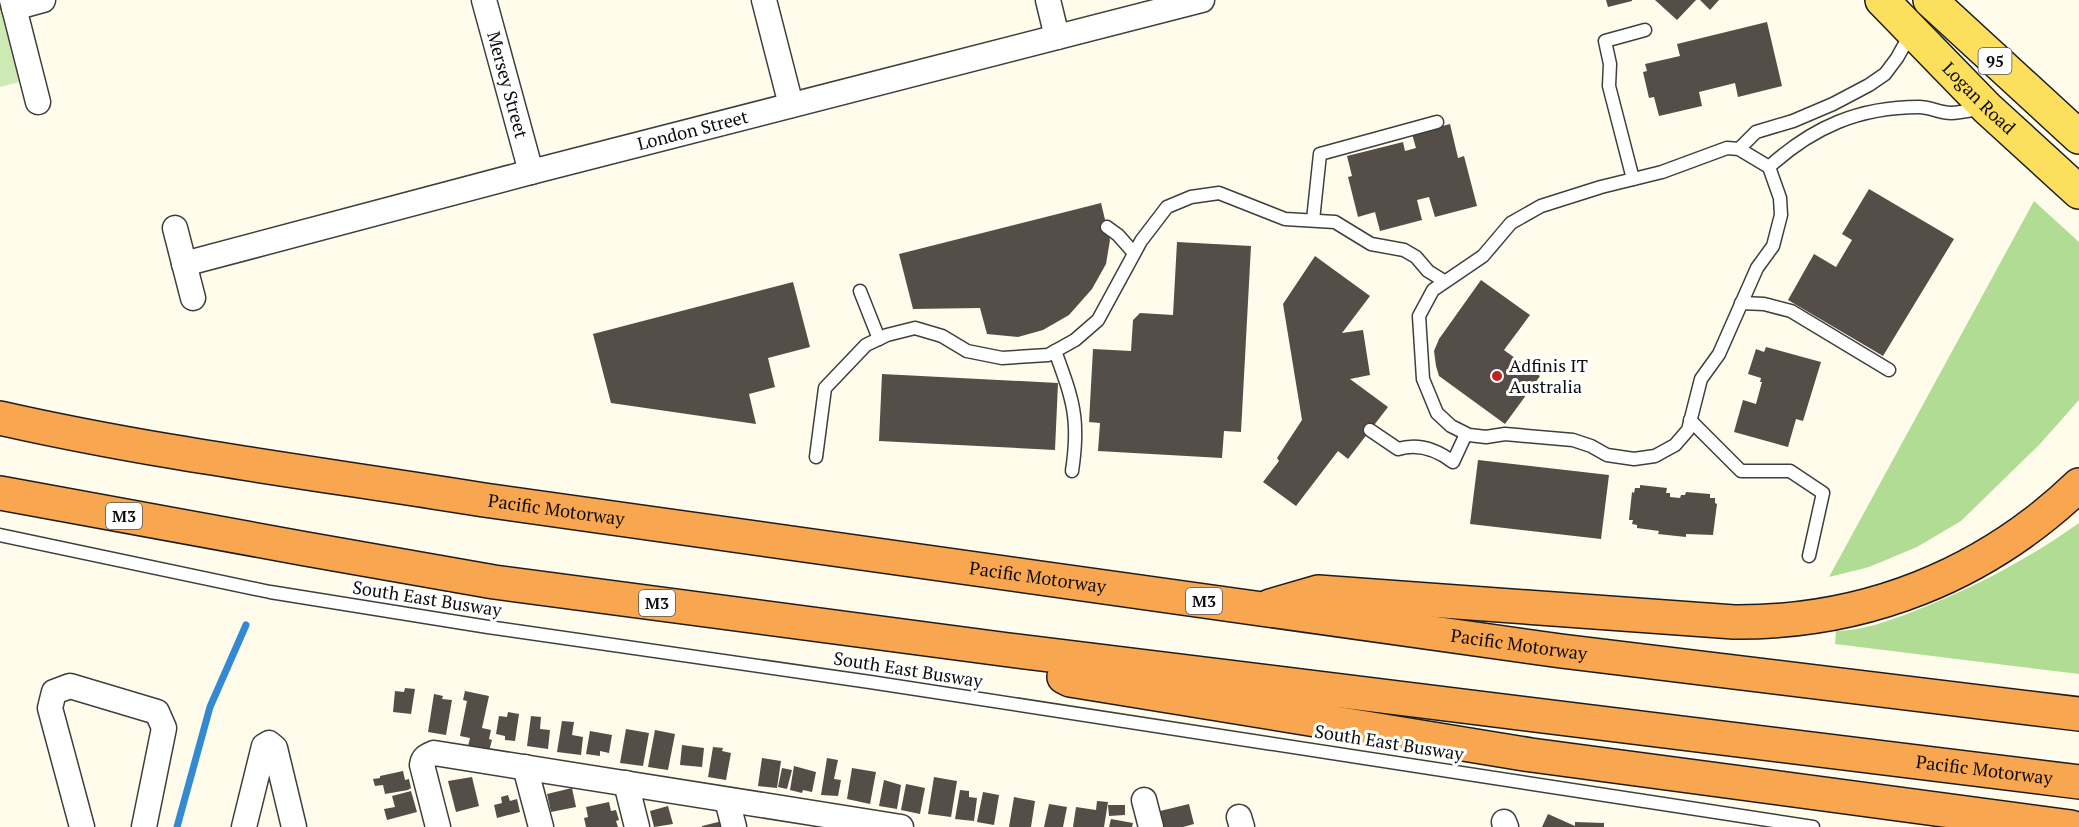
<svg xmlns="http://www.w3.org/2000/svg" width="2079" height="827" font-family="'PT Serif',serif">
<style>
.green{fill:#cdeab4}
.forest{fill:#b0dc93}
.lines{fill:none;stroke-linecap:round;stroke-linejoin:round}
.stream{stroke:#338ad2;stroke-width:7}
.building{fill:#554e48}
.lane-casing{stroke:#3f3f3f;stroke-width:15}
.street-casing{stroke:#3f3f3f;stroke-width:27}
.primary-casing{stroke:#1d1d1d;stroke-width:36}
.highway-casing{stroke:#1d1d1d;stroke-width:36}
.lane{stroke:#fff;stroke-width:12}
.street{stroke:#fff;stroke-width:24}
.primary{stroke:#fddf5e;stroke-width:33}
.highway{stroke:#f9a650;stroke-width:33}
.poi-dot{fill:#c12120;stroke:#fff;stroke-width:2}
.labels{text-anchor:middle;stroke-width:6;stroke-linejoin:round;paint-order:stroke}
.shield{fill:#fff;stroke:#555;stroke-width:1.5}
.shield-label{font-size:16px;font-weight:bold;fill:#0c0c0c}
.street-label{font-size:18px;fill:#0c0c0c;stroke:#fff}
.poi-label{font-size:18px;fill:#0c0c0c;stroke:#fff;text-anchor:start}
</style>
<rect width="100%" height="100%" fill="#fffcec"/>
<!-- green -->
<path class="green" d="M0,0h2l21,81 -23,6z"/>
<!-- forest -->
<g class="forest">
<path d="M2034,201l45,41v158l-40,45 -78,76 -44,26 -48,20 -40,10z"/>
<path d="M2079,523v151l-244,-30 1,-13c26,0 52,-10 76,-19 60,-23 115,-52 167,-89z"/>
</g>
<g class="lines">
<!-- stream -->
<path class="stream" d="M177,827l33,-120 36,-82"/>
</g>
<!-- building -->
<g class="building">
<path d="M1606,0h26v1l-24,6z"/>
<path d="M1655,0h41l-19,20z"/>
<path d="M1700,0h19l-9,10z"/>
<path d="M1767,22l15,64 -44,11 -3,-14 -36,9 3,14 -43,10 -5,-19 -5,1 -6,-26 4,-1 -2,-7 35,-8 -3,-12z"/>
<path d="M1450,124l8,34 6,-2 13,50 -42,11 -6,-20 -12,3 5,20 -42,11 -5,-19 -17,5 -10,-40 4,-1 -5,-20 56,-14 2,9 11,-3 -4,-14z"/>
<path d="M1869,189l85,50 -71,117 -95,-56 26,-46 22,13 16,-27 -10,-6z"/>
<path d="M1101,203l9,37 -4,24 -14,25 -23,26 -26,15 -25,7 -31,-3 -7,-26 -67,1 -14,-55z"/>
<path d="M1177,242l74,4 -10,186 -17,-1 -2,27 -124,-7 2,-28 -11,-1 4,-73 38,2 2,-31 7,-7 33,2z"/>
<path d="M1315,256l55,40 -28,37 21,-3 7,45 -20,4 38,28 -40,52 -10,-8 -42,55 -33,-24 16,-21 -2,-3 25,-38 -19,-116z"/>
<path d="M1481,280l49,35 -26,35 36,26 -35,48 -66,-48 -3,-10 -2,-15 5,-12z"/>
<path d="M793,282l17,65 -42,11 7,29 -26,7 7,30 -145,-21 -18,-69z"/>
<path d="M1766,347l55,15 -18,59 -7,-2 -8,28 -54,-15 9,-32 13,4 6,-22h-2l1,-4 -13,-4 8,-25 8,3z"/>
<path d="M882,374l176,9 -3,67 -176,-9z"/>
<path d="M1478,460l131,15 -8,64 -131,-15z"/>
<path d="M1640,485l27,3 -1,5h4v4l10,1 1,-3h4l1,-3 24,2v4h5v5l2,1 -4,31 -27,-1v3l-28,-3 1,-3 -22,-3v-3l-5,-1 1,-4h-4l3,-28 2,1 1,-5h5z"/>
<path d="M405,688l10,1 -4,25 -18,-2 2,-21 9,1z"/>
<path d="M465,691l24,5 -7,32 9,2 -2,9 3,1 -3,11 -21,-5 2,-8 -10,-2 7,-35 -4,-1z"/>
<path d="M434,694l9,2 -1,3 10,1 -6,35 -18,-3z"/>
<path d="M508,712l11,2 -4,27 -10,-1v-4l-9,-2 3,-18 8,1z"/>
<path d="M531,716l10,1 -1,12 10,1 -2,19 -21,-3z"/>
<path d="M562,721l12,1 -2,13 11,2 -2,18 -24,-3z"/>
<path d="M626,729l23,4 -6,33 -23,-3z"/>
<path d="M655,730l20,4 -7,36 -20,-3z"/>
<path d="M590,731l22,4 -3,18 -9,-2v5l-14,-2z"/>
<path d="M682,745l22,3 -2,19 -22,-2z"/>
<path d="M713,747l10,1 -1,3 9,2 -5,27 -18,-3z"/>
<path d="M762,758l19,3 -4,27 -19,-2z"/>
<path d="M827,758l11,2 -4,19 7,1 -3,16 -17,-1z"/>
<path d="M794,766l22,6 -4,20 -9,-2 -1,3 -12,-3z"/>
<path d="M782,768l10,2 -5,19 -9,-2z"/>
<path d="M852,768l24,4 -6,32 -23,-5z"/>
<path d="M403,771l2,9 4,-1 2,9 -3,2 -23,4 -2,-9 -8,1 -2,-7 7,-1v-2z"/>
<path d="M472,777l7,29 -23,6 -8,-31z"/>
<path d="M934,777l23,4 -6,36 -23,-3z"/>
<path d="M884,780l17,5 -4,24 -18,-3z"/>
<path d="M906,784l19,4 -5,26 -19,-4z"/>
<path d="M572,788l4,19 -25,5 -4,-18z"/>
<path d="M960,790l9,1v6l8,1 -3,23 -19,-2z"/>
<path d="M411,791l6,21 -30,8 -3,-11 11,-2 -3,-11z"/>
<path d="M983,792l16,3 -5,30 -17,-3z"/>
<path d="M508,795l2,6 7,-2 3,13 -23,6 -3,-13 8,-2 -1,-6z"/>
<path d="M1014,797l21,4 -4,26h-22z"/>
<path d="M1097,801l11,1 -4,25h-31l3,-20 20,3z"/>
<path d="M609,802l2,9 5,-1 3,10 -3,1 2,6h-32l-2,-9 4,-1 -2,-10z"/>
<path d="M1049,804l18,3 -4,20h-19z"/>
<path d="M1189,804l5,20 -11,3h-20l-3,-16z"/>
<path d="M1108,805h17v10l-16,1z"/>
<path d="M668,806l5,18 -19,3 -4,-16z"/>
<path d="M1548,814l27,12v-4l29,1v4h-62z"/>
<path d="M1111,819l22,4 -1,4h-23z"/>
<path d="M722,821l2,6h-22v-1z"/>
</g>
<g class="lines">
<!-- lane casing -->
<g class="lane-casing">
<g id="lane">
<path d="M1727,148l12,1 30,18 11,31 1,17 -8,31 -16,22 -38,86 -18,25 -13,51 -13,15 -20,11 -21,3 -27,-4 -16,-9 -18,-6 -68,-6 -19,3 -17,-2 -18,-9 -14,-13 -14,-34 -4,-63 14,-26 50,-34 28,-33 30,-17 60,-19 61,-15z"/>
<path d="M1739,149l17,-17 37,-11 40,-17 36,-19 16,-11 12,-16 14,-25"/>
<path d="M1769,167c44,-40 90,-60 150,-60 11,0 21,6 32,6 10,0 21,-3 32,-5"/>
<path d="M1633,179l-24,-93 1,-22 -5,-23 40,-11"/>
<path d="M1313,220l7,-66 117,-32"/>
<path d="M1107,227l11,8 16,18"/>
<path d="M860,291l19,48"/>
<path d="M1741,303l23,1 27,7 98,59"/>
<path d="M1055,351c18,49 25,68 17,120"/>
<path d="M1690,420l51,51h49l33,22 -14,63"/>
<path d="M1370,430l28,19c20,-6 38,0 55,13l13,-28"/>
<path d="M816,457l9,-69 41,-43 21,-10 28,-7 27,8 25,15 35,7 46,-3 27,-15 23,-20 43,-79 26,-34 24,-10 28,-4 66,26 50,3 36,22 33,6 12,7 12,14 16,10"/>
<path d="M0,535l270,57 218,35 382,55 943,145"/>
</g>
</g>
<!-- street casing -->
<g class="street-casing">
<g id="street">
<path d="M12,0l26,102"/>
<path id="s1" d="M484,0l47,172"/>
<path d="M764,0l27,105"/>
<path d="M1048,0l9,37"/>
<path d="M14,8l29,-8"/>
<path d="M175,228l18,70"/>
<path id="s2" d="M184,264l347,-92 671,-172"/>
<path d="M525,767l16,60"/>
<path d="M626,783l11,44"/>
<path d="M727,800l7,27"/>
<path d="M1144,800l7,27"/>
<path d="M1239,817l3,10"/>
<path d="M1504,822l2,5"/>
<path d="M82,827l-32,-119 4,-16 16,-6 87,26 7,16 -20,99"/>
<path d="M244,827l20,-81 5,-3 6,5 19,79"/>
<path d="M438,827l-16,-62c1,-8 5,-9 12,-12l467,74"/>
</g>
</g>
<!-- primary casing -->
<g class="primary-casing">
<g id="primary">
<path id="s3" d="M1882,0l105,108 92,84"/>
<path d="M1930,0l149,137"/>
</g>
</g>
<!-- highway casing -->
<g class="highway-casing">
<g id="highway">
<path id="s4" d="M0,418c159,36 322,56 484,82l1077,151 518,63"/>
<path id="s5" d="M0,493l306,56 188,33 515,68 1070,132"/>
<path d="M1270,606l48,-14 416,30c131,1 250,-46 345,-137"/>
<path d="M1064,677l6,3 461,75 540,72"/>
</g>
</g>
<!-- lane -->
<use href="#lane" class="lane"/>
<!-- street -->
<use href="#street" class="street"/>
<!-- primary -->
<use href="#primary" class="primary"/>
<!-- highway -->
<use href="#highway" class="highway"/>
</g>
<!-- markers -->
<circle class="poi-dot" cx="1497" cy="376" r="6"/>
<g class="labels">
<!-- shield labels -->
<g class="shield">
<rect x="1978.5" y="48" width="33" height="26" rx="4.5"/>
<rect x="106" y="503" width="36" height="26" rx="4.5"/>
<rect x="1186" y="588" width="36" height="26" rx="4.5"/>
<rect x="639" y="590" width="36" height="26" rx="4.5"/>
</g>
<g class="shield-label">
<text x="1995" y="67">95</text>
<text x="124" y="522">M3</text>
<text x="1204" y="607">M3</text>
<text x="657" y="609">M3</text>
</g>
<!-- street labels -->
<g class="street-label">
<text dy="6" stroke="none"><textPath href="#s1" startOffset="88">Mersey Street</textPath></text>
<text dy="6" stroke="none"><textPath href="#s3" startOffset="138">Logan Road</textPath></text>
<text dy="6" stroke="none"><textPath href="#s2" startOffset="526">London Street</textPath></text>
<text dy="6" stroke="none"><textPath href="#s4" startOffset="564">Pacific Motorway</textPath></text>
<text dy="6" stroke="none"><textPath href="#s4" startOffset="1050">Pacific Motorway</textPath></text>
<text transform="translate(427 599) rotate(9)" y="6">South East Busway</text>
<text dy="6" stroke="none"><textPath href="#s4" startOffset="1536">Pacific Motorway</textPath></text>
<text transform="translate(908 670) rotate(9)" y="6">South East Busway</text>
<text transform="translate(1389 743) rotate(9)" y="6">South East Busway</text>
<text dy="6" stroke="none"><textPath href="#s5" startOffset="2004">Pacific Motorway</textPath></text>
</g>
<!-- poi labels -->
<g class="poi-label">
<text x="1509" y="372">Adfinis IT<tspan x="1509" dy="21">Australia</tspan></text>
</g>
</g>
</svg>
